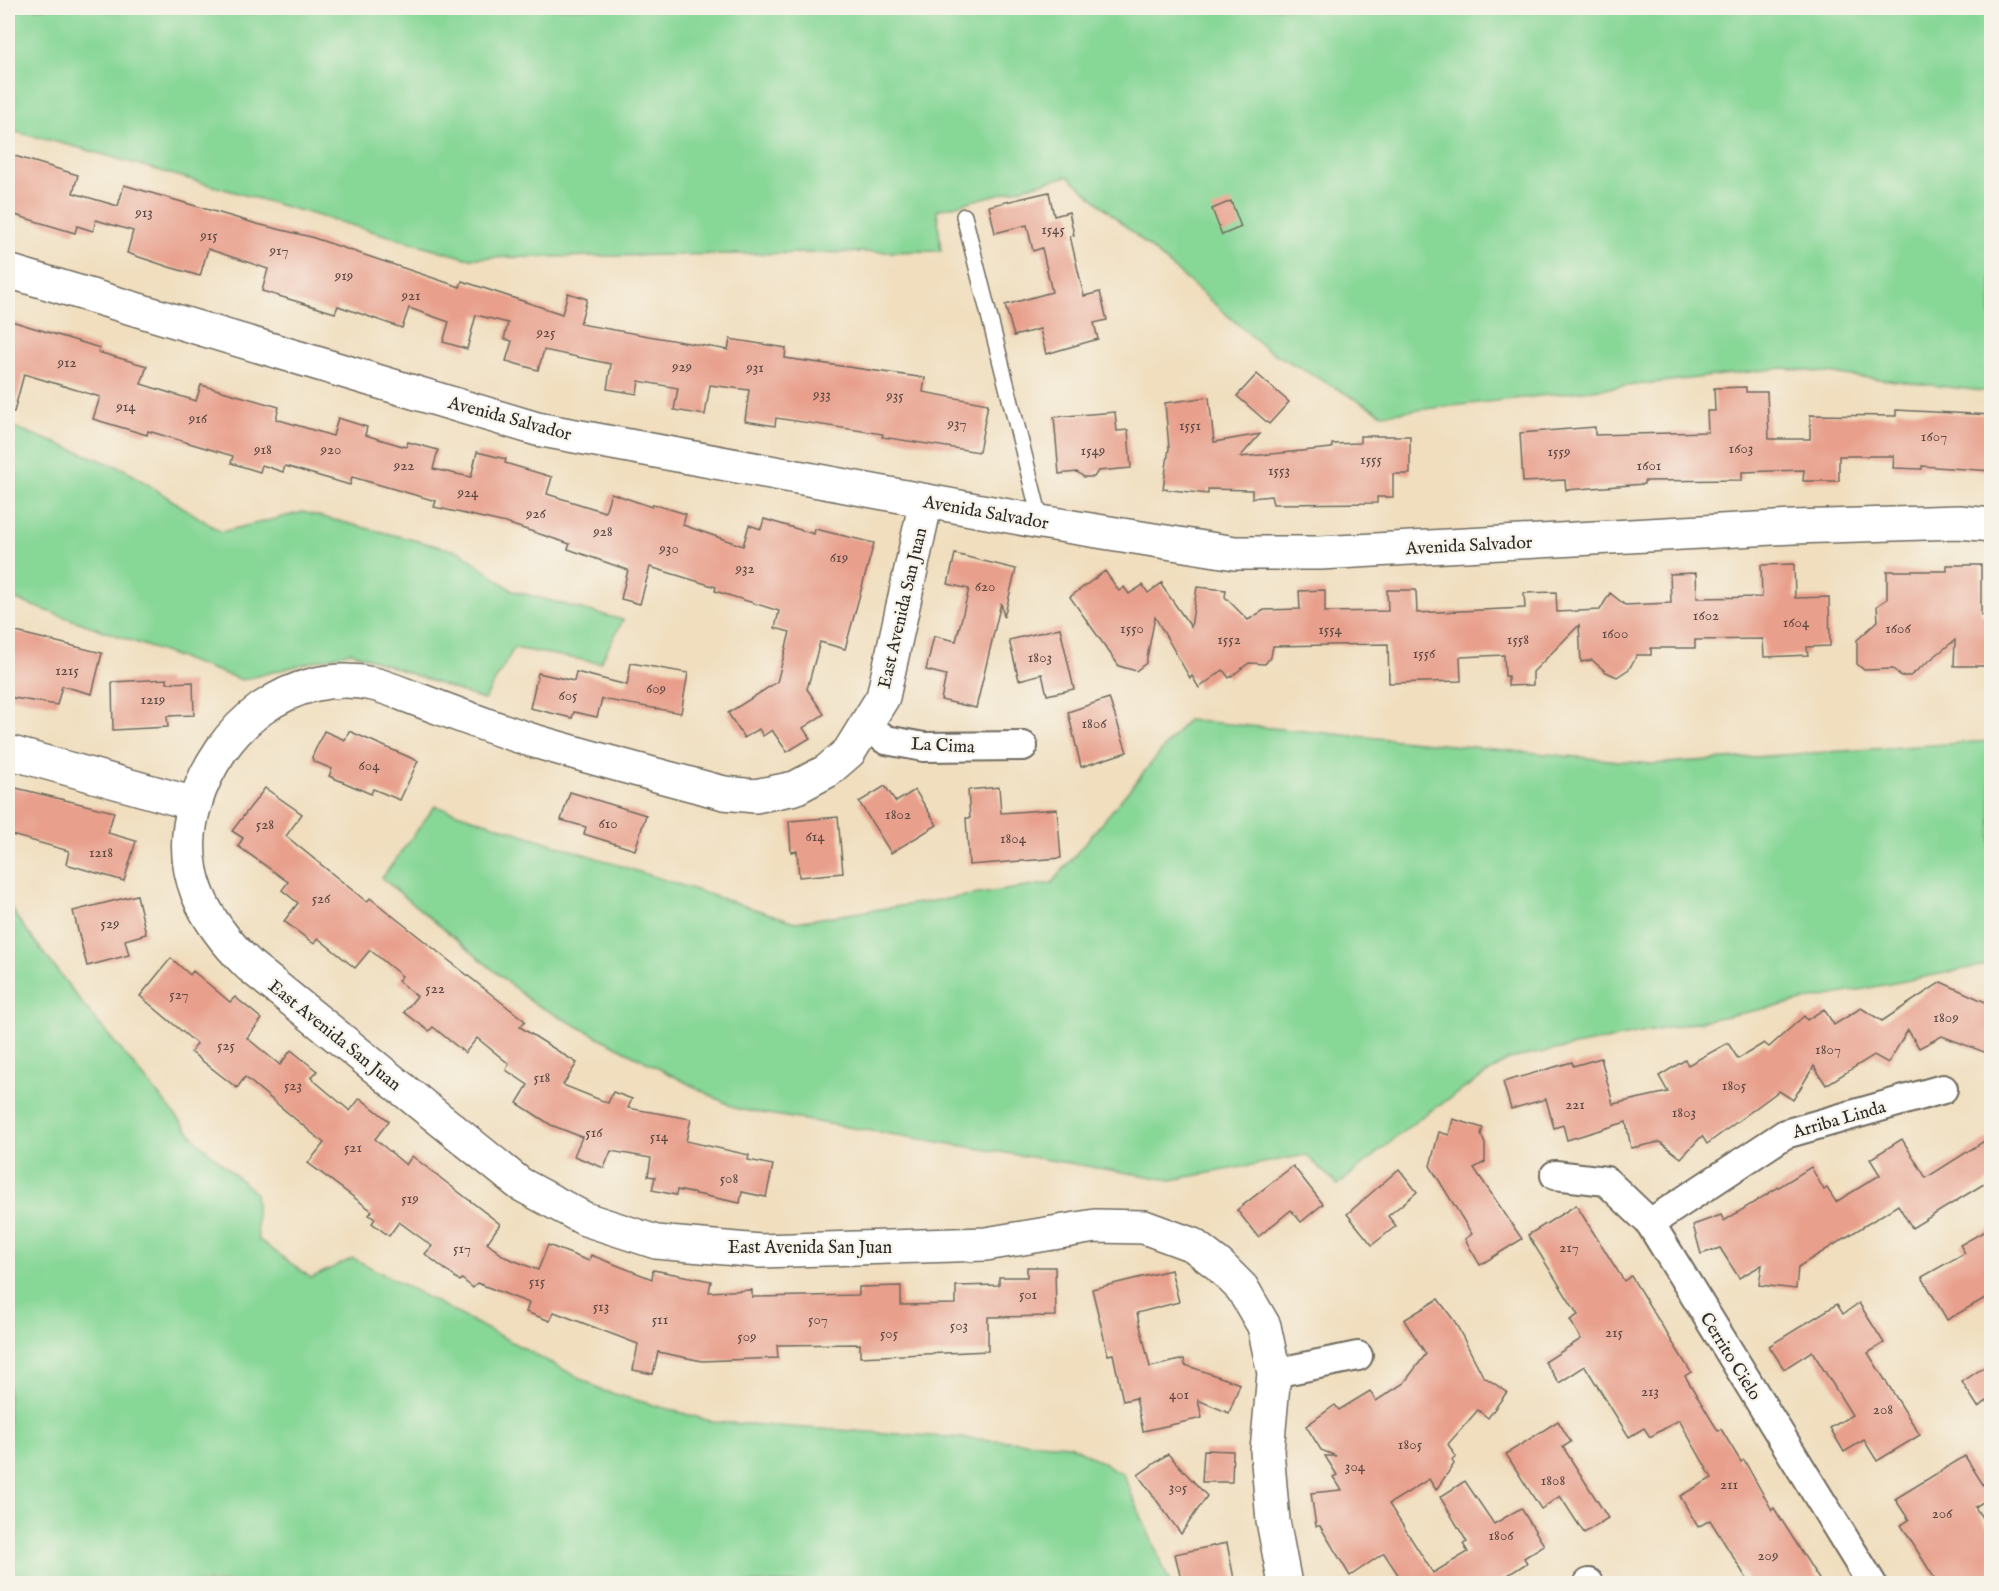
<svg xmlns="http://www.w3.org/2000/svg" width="1999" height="1591" font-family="'IM FELL English',serif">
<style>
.green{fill:#87d797;stroke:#598161;stroke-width:1.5}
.building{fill:#e89f8b}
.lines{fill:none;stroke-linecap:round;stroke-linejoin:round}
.service-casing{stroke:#706a5e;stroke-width:18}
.minor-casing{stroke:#706a5e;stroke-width:32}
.tertiary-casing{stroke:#706a5e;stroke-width:36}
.service{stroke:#fff;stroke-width:15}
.minor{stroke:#fff;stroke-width:28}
.tertiary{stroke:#fff;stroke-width:33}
.labels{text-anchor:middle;stroke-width:4.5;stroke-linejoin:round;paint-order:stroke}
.number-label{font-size:15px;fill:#5a4843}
.street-label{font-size:18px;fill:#2b2b2b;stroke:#f7f3e8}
</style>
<rect width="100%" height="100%" fill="#f7f3e8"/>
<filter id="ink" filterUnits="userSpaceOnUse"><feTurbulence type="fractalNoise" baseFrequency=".0167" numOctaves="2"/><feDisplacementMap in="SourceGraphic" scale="12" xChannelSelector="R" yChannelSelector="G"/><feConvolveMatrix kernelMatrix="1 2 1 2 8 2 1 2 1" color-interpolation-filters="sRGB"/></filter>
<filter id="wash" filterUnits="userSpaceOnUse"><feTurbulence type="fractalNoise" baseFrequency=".008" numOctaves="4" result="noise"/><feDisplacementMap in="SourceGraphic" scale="24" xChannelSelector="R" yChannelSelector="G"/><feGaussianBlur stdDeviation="1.35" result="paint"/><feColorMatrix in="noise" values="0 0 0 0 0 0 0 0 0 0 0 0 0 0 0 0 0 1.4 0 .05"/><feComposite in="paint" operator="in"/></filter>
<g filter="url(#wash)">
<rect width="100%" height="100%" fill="#f0debe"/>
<!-- green -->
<g class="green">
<path d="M8,8h1983v384l-208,-24 -401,46 -116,-65 -198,-173 -131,34 4,41 -475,7 -386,-110 -72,-18z"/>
<path d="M8,425l116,44 97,63 82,-20 158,40 52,39 110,29 -23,43 -86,-15 -30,52 -133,-48 -109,28 -234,-83z"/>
<path d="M1187,720l464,44 340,-23v223l-482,95 -88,58 -83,68 -32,-30 -135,25 -434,-71 -204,-106 -151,-125 53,-72 360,116 257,-39z"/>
<path d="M8,900l9,18 68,89 112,134 58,52 3,46 53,39 42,-20 251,133 110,31 356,23 53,29 47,109h-1162z"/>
</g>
<g id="blocks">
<!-- building -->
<g class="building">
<path d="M8,154l70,21 -5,18 45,13 6,-21 133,39 54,13 149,50 2,-6 100,33 6,-21 19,6 -7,25 148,26 2,-11 56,9 -1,10 140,20 -2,14 65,12 -9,48 -97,-15 1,-3 -107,-16 -1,8 -30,-5 4,-31 -39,-5 -5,30 -31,-5 4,-22 -39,-7 -2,13 -30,-5 4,-25 -67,-14 -6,20 -32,-9 6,-20 -8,-2 4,-16 -32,-8 -9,34 -24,-7 6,-20 -40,-14 -7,20 -64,-22 -3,7 -73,-22 6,-22 -60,-20 -8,27 -31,-9 -42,-14 6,-22 -37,-11 -3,11 -16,-5 -2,7 -67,-20z"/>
<path d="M1049,192l5,24 15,-4 5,23 -4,1 14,60 16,-4 7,28 -13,3 4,16 -52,15 -6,-25 -26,7 -9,-31 47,-13 -10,-44 -9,3 -6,-26 -32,8 -6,-27z"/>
<path d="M1231,201l10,26 -19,8 -10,-26z"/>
<path d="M8,320l92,28 -2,4 49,14 -6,18 55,17 5,-16 78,22 -3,12 57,17 5,-18 29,9 -2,8 41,12 2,-5 30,8 -5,19 38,8 6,-25 29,7 -1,4 47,14 -5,17 58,18 6,-19 41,14 1,-3 33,10 -3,11 60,21 6,-21 12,4 3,-10 50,15 1,-5 59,14 -29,106 -25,-7 -13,47 17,25 -21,14 7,10 -23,14 -15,-22 -9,6 -4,-7 -15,9 -16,-25 49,-31 13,-50 -15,-4 4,-17 -64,-20 1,-4 -66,-20 -10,37 -19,-5 7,-29 -60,-21 2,-5 -64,-21 -72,-16 2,-6 -84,-24 -2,8 -65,-19 -2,6 -21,-7 -2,7 -29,-9 2,-7 -85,-25 -1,4 -54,-16 7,-22 -76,-23 -10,38 -6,-1z"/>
<path d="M1257,374l32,28 -20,22 -32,-28z"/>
<path d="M1746,387v5h21l2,47h41v-24l86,1v-6l96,5v56l-70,-5v3l-29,-1 1,-12h-55v25h-36l1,-11 -62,2v8l-98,1v3l-78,6 -1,-10 -42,2 -3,-49 75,-6v8l113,-3 -1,-21h8l-1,-23z"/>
<path d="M1209,397l5,45 46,-8 -20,23 92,-9v-4l28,-1v-7h50v38h-17v23h-16v6l-104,1 -2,-8 -19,2v-8l-44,-1v5l-45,-5 6,-41 -4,-45z"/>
<path d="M1115,412l2,19 11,-1 3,38 -33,3 -4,6h-10l-7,-5 -18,2 -5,-57z"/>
<path d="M955,554l61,15 -12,48 -3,-14 -25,105 -35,-8 5,-25 -20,-5 8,-34 22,5 13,-52 -21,-5z"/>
<path d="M1794,564l1,34 34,-1 1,49 -23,1 1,8 -44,2 -1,-18 -68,1v8h-44v7h-14l-8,14 -12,8 -11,-5 -14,-12 -11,2 -2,-37 -46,47v13l-25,1v-10h-3l-1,-21 -44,2 1,24 -72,2 -1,-39 -115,2 -2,11 -6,7 -16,-1 -20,15 -6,-8 -24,18 -7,-12 -2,2 -35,-61 -9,46 -10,8 -17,-5 -49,-69 35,-26 14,20 5,-4 5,7 14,-9 5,8 14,-10v3l29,41 6,-40 29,3 -1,7 23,23 16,-10 36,-1 -1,-18 26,-1v22l63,-1 -1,-21h29l1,23 108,-5 -1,-15 32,-1 1,20 43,-2 10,-17 15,12 46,-2 -1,-29 26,-1 1,25 65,-1 -1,-32z"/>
<path d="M1947,565h34v50h11v37h-6l1,14h-33l1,-26 -45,36h-9l-8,-7 -29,1 -7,-6v-24l21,-19 -1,-15 10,-7v-28h60z"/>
<path d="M1060,628l14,61 -27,6 -5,-21 -23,6 -10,-40z"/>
<path d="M8,630l94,23 -10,41 -30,-8 -5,19 -49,-8z"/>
<path d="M631,663l57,10 -7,40 -79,-14 -5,18 -23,-5 -2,6 -42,-10 8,-35 36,8 2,-9 51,13z"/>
<path d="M167,679v4l26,-1 1,33 -27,1 1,11 -55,3 -1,-48z"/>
<path d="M1109,698l18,54 -46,15 -13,-55z"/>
<path d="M324,731l21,9 4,-9 69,30 -18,39 -27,-11 -2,5 -42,-18 3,-7 -19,-8 -1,-4z"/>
<path d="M8,786l106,26 -6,21 28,8 -12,40 -58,-17 3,-13 -61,-17z"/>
<path d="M885,786l11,16 19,-12 22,35 -46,28 -32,-51z"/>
<path d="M999,787l2,26 56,-4 4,49 -92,7 -3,-47h4l-2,-28z"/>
<path d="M265,788l37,26 -16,22 81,66 3,-4 155,123 -5,6 57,36 -14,22 45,18 5,-11 19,7 -4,9 63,11 -5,22 63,14 -1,5 25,5 -7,32 -24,-5 -2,11 -63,-13 -1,5 -24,-5 3,-13 -7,-1 3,-18 -40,-7 -7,17 -30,-12 8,-19 -31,-12 -34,-22 11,-18 -22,-15 3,-6 -32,-26 -12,15 -32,-26 -4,4 -25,-19 13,-16 -19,-15 4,-5 -32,-26 -15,18 -37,-30 -4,6 -30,-23 14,-18 -16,-13 6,-8 -50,-36 5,-8 -11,-7z"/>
<path d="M570,792l76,23 -11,35 -51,-16 2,-7 -25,-7z"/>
<path d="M838,817l5,56 -44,4 -2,-26 -6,1 -2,-31z"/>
<path d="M137,895l9,39 -21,6 4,15 -42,11 -14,-55z"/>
<path d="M171,958l19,17 3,-4 37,31 5,-5 27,22 -15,19 33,27 11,-15 26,21 -6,7 39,33 10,-13 29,23 -14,18 31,26 6,-9 88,68 -13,19 18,14 33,13 10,-25 41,16 2,-6 61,24 1,-9 58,11 -2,11 43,-2v7l107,-2v-8l42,-1v19l55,-1v-18l43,-1v-8h28v-10h28l1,49 -68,1v34l-128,6v-13l-83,1 1,13 -76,3 -44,-9 -5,22 -20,-4 5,-26 -84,-32 -4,9 -24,-9 3,-9 -52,-20 -4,5 -11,-9 -2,2 -35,-27 7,-8 -33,-24 -10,14 -17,-13 3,-4 -6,-4 3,-4 -64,-48 16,-20 -79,-66 -8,11 -46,-36 6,-8 -57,-48z"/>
<path d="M1941,982l51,23v50l-50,-19 -23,12 -11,-18 -20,33 -14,-8 -48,30 -12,-19 -21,34 -14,-9 -72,53 -5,-8 -21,22 -21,-16 -29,6 -5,-26 -59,18 -4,-15 -9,3 -8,-29 -35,10 -8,-27 69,-20 1,4 28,-8 12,46 55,-12 -9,-16 26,-16 3,5 40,-22 10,16 26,-16 5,4 35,-31 3,4 17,-11 10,16 27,-17 21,13z"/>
<path d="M1453,1119l30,9 -2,6 4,10v18l-11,6 48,71 -42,26 -15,-26 7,-5 -42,-68 9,-34 10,3z"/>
<path d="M1992,1136v43l-80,49 -14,-23 -100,62 -2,22 -37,-4 3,-20 -23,13 -19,-30 -19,6 -8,-29 28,-10 3,6 87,-54 13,23 3,-2 9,14 44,-27 -10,-16 32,-20 24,39z"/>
<path d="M1293,1166l30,38 -22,18 -10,-12 -33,27 -21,-27z"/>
<path d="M1399,1169l18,23 -29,24 8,10 -24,19 -25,-31z"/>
<path d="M1576,1205l48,76 7,-5 60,96 -6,4 33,55 3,-2 20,33 3,-2 28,50 2,-2 48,76h-72l-40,-64 -12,7 -18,-31 32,-18 -33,-58 -29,17 -6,-9 -15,9 -44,-71 -26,17 -14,-21 36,-23 -11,-19 8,-5 -50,-80z"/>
<path d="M1992,1227v67l-45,26 -25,-43 43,-24 -5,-8z"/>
<path d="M1171,1270l8,32 -42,11 13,54 34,-8 1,6 55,19 -11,29 -31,-13 4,18 -59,13 -7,-33 -13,3 -10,-47 -5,1 -16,-66z"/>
<path d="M1438,1299l17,23 28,54 24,16 -19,26 -10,-8 -30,34 8,13 -4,3 2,4 -18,26 -7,-11 -40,25 44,69 35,-21 -5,-8 4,-2 -27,-45 25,-16 29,43 27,-16 23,37 -20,13 3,5 -33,21h-90l-20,-31 -34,23 -30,-50h-4l-5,-33 31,-3 -9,-13 4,-2 -12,-19h11l-15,-6 -15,-24 29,-21 4,5 31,-19 6,10 28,-18 22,-29 -22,-34z"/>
<path d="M1859,1303l25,40 -16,10 52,82 -43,26 -13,-21 -20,12 -14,-24 22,-13 -40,-64 -28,18 -15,-23 68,-42 6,10z"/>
<path d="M1992,1362v36l-14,9 -16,-25z"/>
<path d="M1558,1421l13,21 -8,5 45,71 -24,15 -24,-37 -19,13 -35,-55z"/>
<path d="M1204,1450l29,1 -1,31h-30z"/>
<path d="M1168,1454l39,42 -26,38 -43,-59z"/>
<path d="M1965,1456l26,41 -16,10 17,26v51h-54l-37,-59 8,-5 -14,-21z"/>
<path d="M1227,1543l8,41h-53l-7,-30z"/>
</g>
</g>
</g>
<g filter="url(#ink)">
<use href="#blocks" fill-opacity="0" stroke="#706a5e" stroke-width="1.5"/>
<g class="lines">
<!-- service casing -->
<g class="service-casing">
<path id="service" d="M964,216l77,306"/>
</g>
<!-- minor casing -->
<g class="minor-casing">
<g id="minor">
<path d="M867,726l19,14 38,7 99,-1"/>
<path d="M1555,1175l51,6 44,42 222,361"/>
<path d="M1650,1223l135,-89 158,-45"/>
<path d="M1274,1373l84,-17"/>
<path d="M1588,1584l1,-1"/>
</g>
</g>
<!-- tertiary casing -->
<g class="tertiary-casing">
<g id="tertiary">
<path d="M8,271l529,158 504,93 194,31h85l473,-26 166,-5 33,3"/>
<path d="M926,501l-43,196 -34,55 -22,19 -32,17 -40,8 -31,-3c-64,-17 -129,-34 -193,-53 -39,-12 -77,-27 -115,-41 -14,-5 -29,-12 -43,-15 -83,-17 -155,43 -178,120 -20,66 8,117 55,162l270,218 65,35 71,23 104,9 226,-7 109,-18 49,1 49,18 26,20 23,23 22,38 10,47 -7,78 6,70 12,63"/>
<path d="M8,752l187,52"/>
</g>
</g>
<!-- service -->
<use href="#service" class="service"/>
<!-- minor -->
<use href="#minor" class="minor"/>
<!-- tertiary -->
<use href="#tertiary" class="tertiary"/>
</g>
</g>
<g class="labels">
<!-- number labels -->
<g class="number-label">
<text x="144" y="217">913</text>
<text x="1053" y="234">1545</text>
<text x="209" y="240">915</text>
<text x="279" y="255">917</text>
<text x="344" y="280">919</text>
<text x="411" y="300">921</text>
<text x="546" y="337">925</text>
<text x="67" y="367">912</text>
<text x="682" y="371">929</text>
<text x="755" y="372">931</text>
<text x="822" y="399">933</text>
<text x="895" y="400">935</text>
<text x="126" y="411">914</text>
<text x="198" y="423">916</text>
<text x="957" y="428">937</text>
<text x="1190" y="430">1551</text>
<text x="1934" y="441">1607</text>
<text x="1741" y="453">1603</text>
<text x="263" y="454">918</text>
<text x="331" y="454">920</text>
<text x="1093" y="455">1549</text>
<text x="1559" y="456">1559</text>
<text x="1371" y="464">1555</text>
<text x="404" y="470">922</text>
<text x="1649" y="470">1601</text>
<text x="1279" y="475">1553</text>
<text x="468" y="497">924</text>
<text x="536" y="518">926</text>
<text x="603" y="536">928</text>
<text x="669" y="553">930</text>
<text x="839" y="562">619</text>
<text x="745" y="573">932</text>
<text x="985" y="591">620</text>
<text x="1706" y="620">1602</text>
<text x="1796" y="627">1604</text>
<text x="1132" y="633">1550</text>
<text x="1898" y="633">1606</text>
<text x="1330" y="634">1554</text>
<text x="1615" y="638">1600</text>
<text x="1229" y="644">1552</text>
<text x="1518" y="644">1558</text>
<text x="1424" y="658">1556</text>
<text x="1040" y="662">1803</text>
<text x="67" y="675">1215</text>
<text x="656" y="693">609</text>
<text x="568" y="700">605</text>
<text x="153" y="704">1219</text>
<text x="1094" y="728">1806</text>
<text x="369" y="770">604</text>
<text x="898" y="819">1802</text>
<text x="608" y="828">610</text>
<text x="265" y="829">528</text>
<text x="815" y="841">614</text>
<text x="1013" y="843">1804</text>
<text x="101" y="857">1218</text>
<text x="321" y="903">526</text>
<text x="110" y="928">529</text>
<text x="435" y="993">522</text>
<text x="179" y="999">527</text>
<text x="1946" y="1022">1809</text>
<text x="226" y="1050">525</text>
<text x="1828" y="1054">1807</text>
<text x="542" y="1082">518</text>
<text x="293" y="1090">523</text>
<text x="1734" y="1090">1805</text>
<text x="1575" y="1109">221</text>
<text x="1684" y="1117">1803</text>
<text x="594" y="1137">516</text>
<text x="659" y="1141">514</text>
<text x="353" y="1152">521</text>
<text x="729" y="1183">508</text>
<text x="410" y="1203">519</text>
<text x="1569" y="1252">217</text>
<text x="462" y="1253">517</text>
<text x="537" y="1286">515</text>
<text x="1028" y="1299">501</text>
<text x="601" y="1311">513</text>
<text x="660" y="1324">511</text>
<text x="818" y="1324">507</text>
<text x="959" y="1330">503</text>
<text x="1614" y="1337">215</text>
<text x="889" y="1338">505</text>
<text x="747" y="1341">509</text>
<text x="1650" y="1396">213</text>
<text x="1179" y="1399">401</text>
<text x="1883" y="1414">208</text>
<text x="1410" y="1449">1805</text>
<text x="1355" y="1471">304</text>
<text x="1553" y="1485">1808</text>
<text x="1729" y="1489">211</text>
<text x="1178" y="1492">305</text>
<text x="1942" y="1518">206</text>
<text x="1501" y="1540">1806</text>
<text x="1768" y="1560">209</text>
</g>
<!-- street labels -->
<g class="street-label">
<text transform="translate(510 418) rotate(15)" y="6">Avenida Salvador</text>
<text transform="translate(986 512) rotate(10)" y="6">Avenida Salvador</text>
<text transform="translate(1469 545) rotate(-3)" y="6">Avenida Salvador</text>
<text transform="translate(902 608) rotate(-77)" y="6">East Avenida San Juan</text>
<text transform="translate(943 745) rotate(3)" y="6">La Cima</text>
<text transform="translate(335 1035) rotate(39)" y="6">East Avenida San Juan</text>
<text transform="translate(1839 1119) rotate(-16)" y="6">Arriba Linda</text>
<text x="810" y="1253">East Avenida San Juan</text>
<text transform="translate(1731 1356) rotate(58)" y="6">Cerrito Cielo</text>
</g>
</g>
<!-- margin -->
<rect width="1999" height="1591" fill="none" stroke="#f7f3e8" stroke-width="30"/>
</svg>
